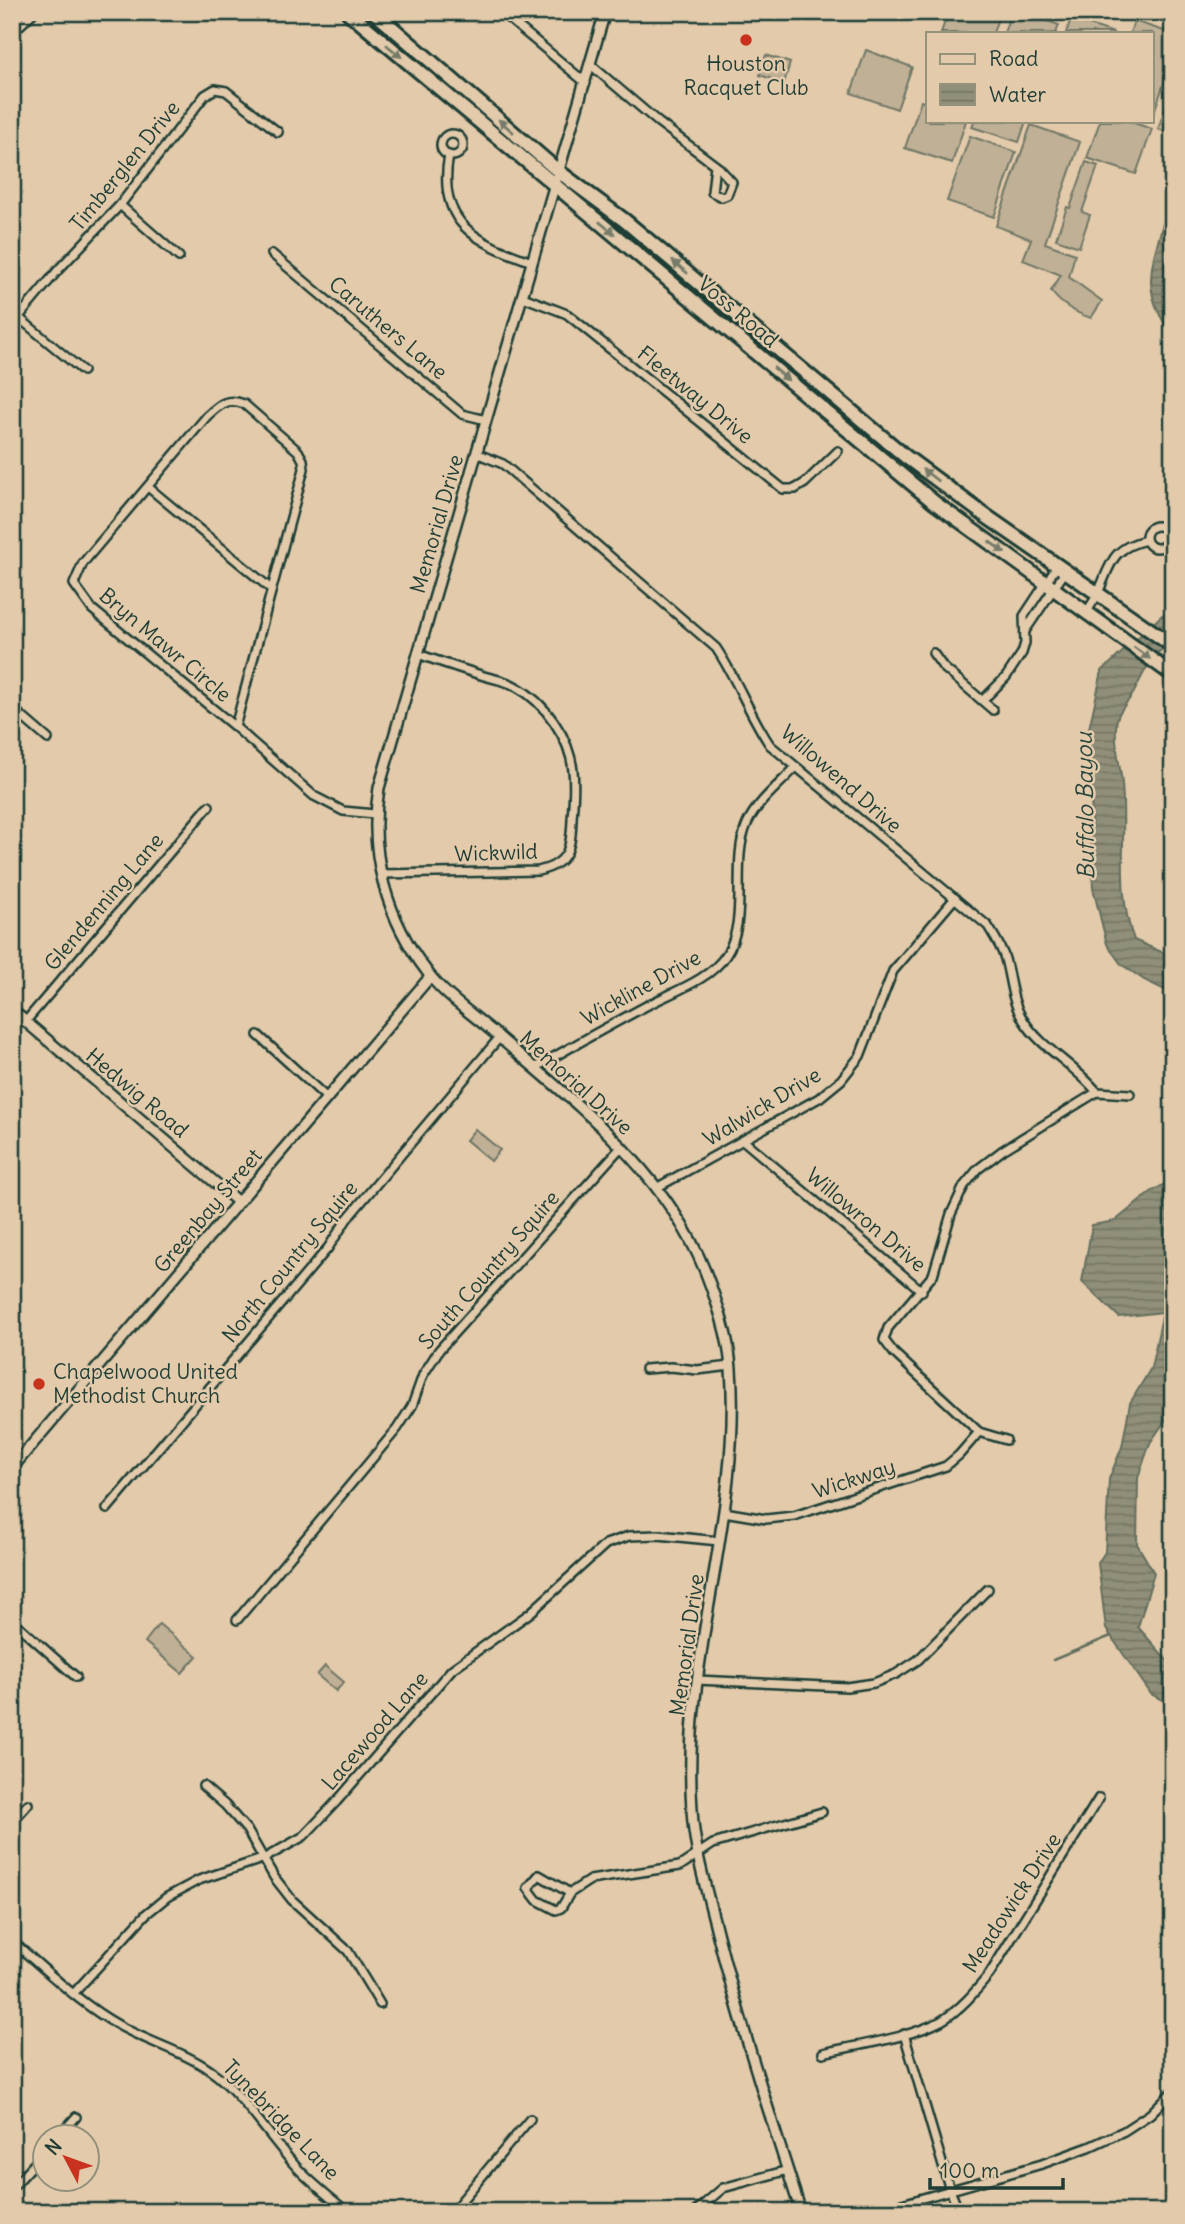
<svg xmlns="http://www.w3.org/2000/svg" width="1185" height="2224" font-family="Delius,sans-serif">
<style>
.pitch{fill:#bfb096;stroke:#6f7665;stroke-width:2}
.water{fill:url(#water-rules);stroke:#636e5d;stroke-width:2}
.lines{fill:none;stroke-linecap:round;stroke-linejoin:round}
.stream{stroke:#636e5d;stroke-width:2.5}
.minor-casing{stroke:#1f3d34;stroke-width:12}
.tertiary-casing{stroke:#1f3d34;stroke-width:14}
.primary-casing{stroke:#1f3d34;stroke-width:18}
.minor{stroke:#e2caab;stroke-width:7}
.tertiary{stroke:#e2caab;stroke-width:9}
.primary{stroke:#e2caab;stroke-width:12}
.oneway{fill:#777c6a}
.poi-dot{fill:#c8321e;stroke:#e2caab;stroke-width:2.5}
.labels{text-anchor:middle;stroke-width:5;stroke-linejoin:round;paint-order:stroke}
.poi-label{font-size:21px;fill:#1f3d34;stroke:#e2caab}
.street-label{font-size:21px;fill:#1f3d34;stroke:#e2caab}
.water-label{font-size:23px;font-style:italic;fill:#2a453b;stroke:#e2caab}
</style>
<defs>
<pattern id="water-rules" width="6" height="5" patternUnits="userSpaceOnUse" patternTransform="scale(1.75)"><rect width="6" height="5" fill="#908f79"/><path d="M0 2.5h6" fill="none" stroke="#757664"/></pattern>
</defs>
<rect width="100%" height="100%" fill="#e2caab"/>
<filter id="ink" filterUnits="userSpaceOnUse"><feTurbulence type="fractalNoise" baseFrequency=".0143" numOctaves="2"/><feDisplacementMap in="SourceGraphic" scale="14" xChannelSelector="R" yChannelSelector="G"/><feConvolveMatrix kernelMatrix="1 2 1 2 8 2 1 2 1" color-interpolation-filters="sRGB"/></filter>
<g filter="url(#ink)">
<!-- pitch -->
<g class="pitch">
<path d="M948,12h52l-7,21h-52z"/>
<path d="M1011,12h11l37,13 -3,8h-52z"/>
<path d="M1071,19l43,14h-48z"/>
<path d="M1134,21l39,13v23l-21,61v-85h-22z"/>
<path d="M866,50l46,17 -15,42 -46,-16z"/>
<path d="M766,55l24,8 -6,20 -24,-8z"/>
<path d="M1173,85v49l-15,-5z"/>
<path d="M921,101l7,3v17h38l-14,42 -47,-15z"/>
<path d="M974,121h52l-7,21 -47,-15z"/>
<path d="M1100,121h28l24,8 -16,45 -49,-16z"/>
<path d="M1031,125l49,17 -35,101 30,11 -6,23 33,24 -11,17c-15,-5 -31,-14 -40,-27l10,-16 -38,-15 8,-21 -35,-13z"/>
<path d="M970,136l46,16 -22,65 -47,-16z"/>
<path d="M1086,162l12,4 -16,46 8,3 -11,32 -23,-8 11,-32 3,1z"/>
<path d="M475,1129l25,21 -9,11 -25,-21z"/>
<path d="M159,1624l38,32 -15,17 -37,-31z"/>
<path d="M325,1666l19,16 -8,9 -19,-16z"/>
</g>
<!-- water -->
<g class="water">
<path d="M1173,208v128c-35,-47 -21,-72 -7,-123z"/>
<path d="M1173,611v31c-24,14 -27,27 -39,50 -5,9 -15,18 -17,27 -4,21 3,44 5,65 5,52 -7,106 12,156l39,17v37l-29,-14 -23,-16 -14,-20 -14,-56 -2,-49 1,-80 -4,-26 14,-62 60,-56z"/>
<path d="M1173,1179v230l-23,34 -12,35 -1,66 17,29 -16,54 35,40v39l-22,-12 -45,-65 -8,-66 7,-11 4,-73 13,-32 8,-44 21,-35 12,-56 -44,5 -37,-35 10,-57 23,-4 36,-29z"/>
</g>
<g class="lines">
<!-- stream -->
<path class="stream" d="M1053,1660l58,-24"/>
<!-- minor casing -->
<g class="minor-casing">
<g id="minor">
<path d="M501,12l85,71"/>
<path d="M12,33l22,-21"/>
<path d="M591,65l67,57 61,46 13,14 -5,13 -5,2 -10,-5 3,-27"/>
<circle cx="452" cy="145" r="11"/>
<path d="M449,155c-13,69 27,87 83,107"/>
<path d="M120,205l59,52"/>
<path d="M272,254l190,160 24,6"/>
<path d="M523,297l44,17 216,175h12l10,-6 33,-32"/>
<path d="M18,317l65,54"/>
<path d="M12,325l47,-56 61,-64 85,-110 10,-6 11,2 52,41"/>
<path d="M476,453l27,11 213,184c21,31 33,66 54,97l218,181c6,10 14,22 17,33 6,21 6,43 19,62 17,27 52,45 73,71"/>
<path d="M148,487l123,102"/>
<circle cx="1157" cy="537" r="11"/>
<path d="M1086,613c4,-7 9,-13 12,-20 13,-29 13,-45 48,-53"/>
<path d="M1025,631l40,-59"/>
<path d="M933,653l10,14 50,43"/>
<path d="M983,700l23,-23 16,-24 3,-10 -1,-27 33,-50"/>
<path d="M12,708l36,31"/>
<path d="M235,727l69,-258 -1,-9 -5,-9 -54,-47c-17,-7 -25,1 -37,12l-124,147 -9,21 18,25 143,118 79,69 29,15 32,3"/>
<path d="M381,874l157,-3c31,-7 33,-23 34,-52 1,-15 3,-32 1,-48 -3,-33 -28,-69 -58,-85 -9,-5 -21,-7 -31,-10 -22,-7 -44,-14 -66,-22"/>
<path d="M26,1021l183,-215"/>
<path d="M258,1035l69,63"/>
<path d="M535,1068c37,-22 74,-42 111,-62 26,-14 64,-26 80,-51 24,-36 4,-93 21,-131 9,-21 33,-40 48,-56"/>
<path d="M744,1141l178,150"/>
<path d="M658,1187l161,-89 22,-18 19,-24 33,-85 62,-73"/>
<path d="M645,1369l26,-2 26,3 34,-4"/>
<path d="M1006,1440l-27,-8 -85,-79 -10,-13 4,-12 45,-53 18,-61 13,-28 14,-17 25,-19 94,-58 33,2"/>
<path d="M107,1509l221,-261 19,-29 152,-181"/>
<path d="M724,1512l42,7 28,-3 152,-50 13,-11 20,-23"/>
<path d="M12,1620l64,57"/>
<path d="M237,1620l160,-191 15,-23 11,-31 16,-25 183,-204"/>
<path d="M697,1680l150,7 27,-4 22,-9 22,-14 70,-71"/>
<path d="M203,1786l22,19 22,25 27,47 18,23 56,51 32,53"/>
<path d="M12,1822l16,-18"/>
<path d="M570,1893l-31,-18 -11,13 9,12 19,10 5,-2 9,-15 20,-13 90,-14 33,-22 109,-32"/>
<path d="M12,1941c35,30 68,63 108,85 30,17 63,25 91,45 27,18 58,65 81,91 16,19 37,34 55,50"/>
<path d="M74,1993l72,-79 21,-17 32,-17 66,-22 39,-22 33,-35 115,-132 78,-56 76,-69 23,-8 29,-1 61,6"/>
<path d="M904,2034l46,156 9,22"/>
<path d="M823,2053c38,-9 83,-14 118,-32 19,-11 34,-29 48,-46l110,-177"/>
<path d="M59,2136l17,-19"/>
<path d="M12,2188l34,-37"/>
<path d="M452,2212l78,-93"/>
<path d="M695,2212l28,-24 65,-18"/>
<path d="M874,2212l168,-48 47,-17 35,-16 26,-17 23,-23"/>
</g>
</g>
<!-- tertiary casing -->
<g class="tertiary-casing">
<g id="tertiary">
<path d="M605,12l-226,776c-11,66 8,132 49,185 16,22 43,40 64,58 81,71 171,136 213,240 12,31 24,65 26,98 11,148 -50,292 -39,440 2,42 15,82 25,123 24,94 54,187 84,280"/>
<path d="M12,1010l226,192"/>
<path d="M12,1468l418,-491"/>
</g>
</g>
<!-- primary casing -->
<g class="primary-casing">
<g id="primary">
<path d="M348,12l587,491 238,172"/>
<path d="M374,12l184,159 66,49 282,237 80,59 187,130"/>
</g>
</g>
<!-- minor -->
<use href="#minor" class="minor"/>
<!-- tertiary -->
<use href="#tertiary" class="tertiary"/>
<!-- primary -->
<use href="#primary" class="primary"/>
</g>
<!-- one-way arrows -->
<defs><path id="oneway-solid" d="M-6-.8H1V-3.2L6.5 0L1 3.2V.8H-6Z" transform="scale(1.75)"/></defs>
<g class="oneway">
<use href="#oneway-solid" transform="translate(394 51) rotate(40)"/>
<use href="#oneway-solid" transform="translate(506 126) rotate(-139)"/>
<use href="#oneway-solid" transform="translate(607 228) rotate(39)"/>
<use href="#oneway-solid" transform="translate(680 267) rotate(-140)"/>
<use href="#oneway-solid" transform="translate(781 374) rotate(41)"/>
<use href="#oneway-solid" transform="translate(930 475) rotate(-143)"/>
<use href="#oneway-solid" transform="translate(997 547) rotate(36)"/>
<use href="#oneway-solid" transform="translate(1142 653) rotate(36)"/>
</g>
</g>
<!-- markers -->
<g class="poi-dot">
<circle cx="746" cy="40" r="7"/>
<circle cx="39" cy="1384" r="7"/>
</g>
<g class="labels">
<!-- poi labels -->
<g class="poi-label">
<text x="746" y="71">Houston<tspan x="746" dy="24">Racquet Club</tspan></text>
<text x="53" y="1379" text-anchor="start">Chapelwood United<tspan x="53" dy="24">Methodist Church</tspan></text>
</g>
<!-- street labels -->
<g class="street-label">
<text transform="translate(125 166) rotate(-51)" y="7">Timberglen Drive</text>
<text transform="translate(738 312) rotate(40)" y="7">Voss Road</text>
<text transform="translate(388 328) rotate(40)" y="7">Caruthers Lane</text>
<text transform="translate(695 395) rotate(39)" y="7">Fleetway Drive</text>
<text transform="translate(437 524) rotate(-74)" y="7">Memorial Drive</text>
<text transform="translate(165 645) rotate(40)" y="7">Bryn Mawr Circle</text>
<text transform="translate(841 779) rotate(41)" y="7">Willowend Drive</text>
<text transform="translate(496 853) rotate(-2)" y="7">Wickwild</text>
<text transform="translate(104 902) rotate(-50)" y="7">Glendenning Lane</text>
<text transform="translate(641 988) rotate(-29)" y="7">Wickline Drive</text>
<text transform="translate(576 1083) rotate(42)" y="7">Memorial Drive</text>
<text transform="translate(137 1093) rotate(40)" y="7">Hedwig Road</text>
<text transform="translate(762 1107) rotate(-31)" y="7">Walwick Drive</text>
<text transform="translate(208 1211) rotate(-50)" y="7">Greenbay Street</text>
<text transform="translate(866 1220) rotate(40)" y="7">Willowron Drive</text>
<text transform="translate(290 1262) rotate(-51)" y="7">North Country Squire</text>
<text transform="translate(489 1270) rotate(-49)" y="7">South Country Squire</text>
<text transform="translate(854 1479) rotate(-18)" y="7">Wickway</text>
<text transform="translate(687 1645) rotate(-82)" y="7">Memorial Drive</text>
<text transform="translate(375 1731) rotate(-49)" y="7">Lacewood Lane</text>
<text transform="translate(1012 1903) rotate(-57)" y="7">Meadowick Drive</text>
<text transform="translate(281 2120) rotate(46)" y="7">Tynebridge Lane</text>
</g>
<!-- water labels -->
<g class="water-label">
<text transform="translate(1085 806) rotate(-91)" y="8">Buffalo Bayou</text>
</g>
</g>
<!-- margin -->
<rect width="1185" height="2224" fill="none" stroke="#e2caab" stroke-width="42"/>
<rect x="21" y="21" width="1143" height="2182" fill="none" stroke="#1f3d34" stroke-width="2.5" filter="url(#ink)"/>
<!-- legend -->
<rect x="926" y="32" width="228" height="91" fill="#e2caab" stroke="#94927b" stroke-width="2"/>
<rect x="940" y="54" width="35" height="10" fill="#e2caab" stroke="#94927b" stroke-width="2"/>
<text x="989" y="66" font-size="21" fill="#1f3d34">Road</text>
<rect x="940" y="84" width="35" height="21" fill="url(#water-rules)" stroke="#94927b" stroke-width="2"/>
<text x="989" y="102" font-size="21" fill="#1f3d34">Water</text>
<!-- north arrow -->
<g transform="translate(66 2158) rotate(311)"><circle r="33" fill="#e2caab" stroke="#94927b" stroke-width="2"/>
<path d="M0-5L12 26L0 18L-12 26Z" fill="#c8321e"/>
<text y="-10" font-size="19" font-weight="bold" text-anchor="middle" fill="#1f3d34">N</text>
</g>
<!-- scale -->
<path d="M930 2178v10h133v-10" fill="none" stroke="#1f3d34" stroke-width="3.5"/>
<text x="940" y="2178" font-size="21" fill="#1f3d34" stroke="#e2caab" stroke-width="5" paint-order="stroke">100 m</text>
</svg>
